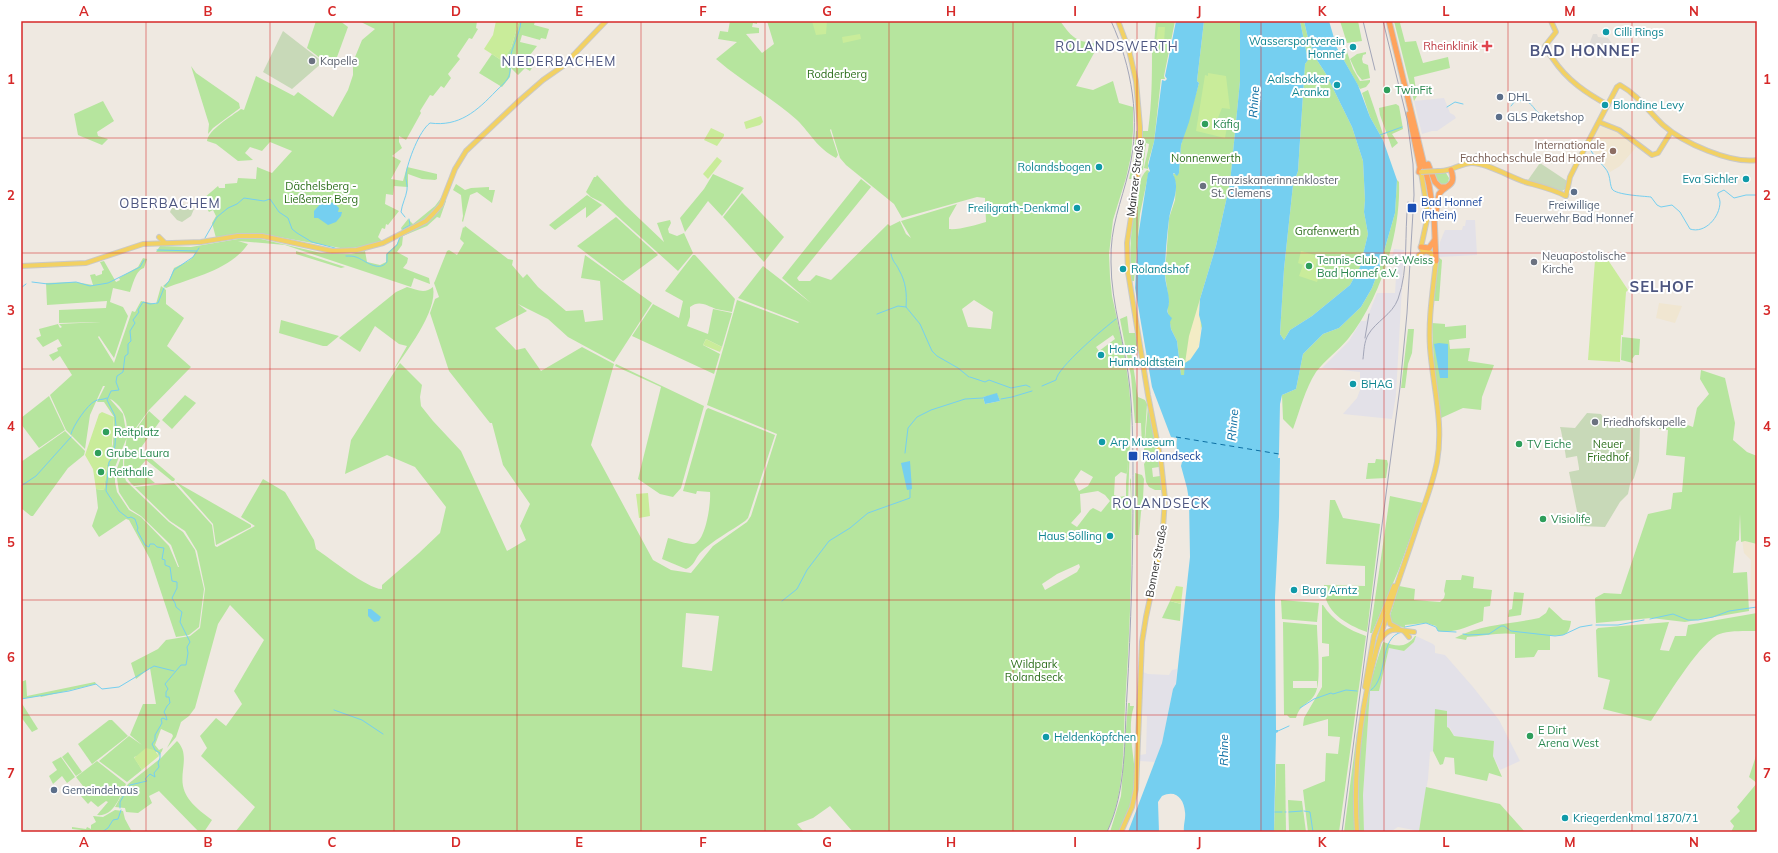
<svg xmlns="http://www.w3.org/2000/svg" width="1778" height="853" font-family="Mulish,sans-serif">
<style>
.industrial{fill:#e3e1e8}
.education{fill:#f0e6d1}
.green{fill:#b6e59e;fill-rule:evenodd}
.sand{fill:#f3ecc5}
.cemetery{fill:#c8d9b8}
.pitch{fill:#c9ec9a}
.plaza{fill:#dfdcd8}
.water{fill:#75cff0}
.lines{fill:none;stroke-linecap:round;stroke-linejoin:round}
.stream{stroke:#75cff0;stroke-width:1}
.ferry{stroke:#0d6fa3;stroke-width:1;stroke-dasharray:5 4;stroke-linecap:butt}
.major-casing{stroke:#c9c9c9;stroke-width:6}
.highway-casing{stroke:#c9c9c9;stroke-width:7}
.major{stroke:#f2d163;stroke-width:4}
.highway{stroke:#ffa35c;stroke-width:5}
.tram{stroke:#a3a6b8;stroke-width:1}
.rail{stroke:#a3a6b8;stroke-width:1}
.major-bridge-casing{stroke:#c9c9c9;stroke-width:6;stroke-linecap:butt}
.major-bridge{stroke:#f2d163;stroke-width:4}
.grid{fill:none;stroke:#d62828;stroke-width:1;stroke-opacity:0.55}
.culture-dot{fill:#0f9aa8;stroke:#fff;stroke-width:1.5}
.health-dot{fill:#e0444e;stroke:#fff;stroke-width:1.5}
.worship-dot{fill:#6b7280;stroke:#fff;stroke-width:1.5}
.leisure-dot{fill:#2e9e5b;stroke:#fff;stroke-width:1.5}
.service-dot{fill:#5c6f8a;stroke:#fff;stroke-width:1.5}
.education-dot{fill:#8d6e63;stroke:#fff;stroke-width:1.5}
.transit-dot{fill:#1a4fb4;stroke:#fff;stroke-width:1.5}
.labels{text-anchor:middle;stroke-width:4;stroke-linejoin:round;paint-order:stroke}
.culture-label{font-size:11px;fill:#0d838f;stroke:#fff;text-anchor:start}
.health-label{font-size:11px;fill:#be3a42;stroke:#fff;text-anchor:end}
.worship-label{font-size:11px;fill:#5b616d;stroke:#fff;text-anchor:start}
.park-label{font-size:11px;fill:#2c6e1b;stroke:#fff}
.leisure-label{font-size:11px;fill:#27864d;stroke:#fff;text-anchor:start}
.service-label{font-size:11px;fill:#4e5e75;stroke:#fff;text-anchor:start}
.education-label{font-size:11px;fill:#785e54;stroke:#fff;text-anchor:end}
.street-label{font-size:11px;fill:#2e2e2e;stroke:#fff}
.transit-label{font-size:11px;fill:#164399;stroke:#fff;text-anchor:start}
.water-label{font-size:12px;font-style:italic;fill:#0d6fa3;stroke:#fff}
.quarter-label{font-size:13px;letter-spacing:1px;fill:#4d5680;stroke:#fff}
.district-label{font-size:15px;font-weight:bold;letter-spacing:1px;fill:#4d5680;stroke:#fff}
.neatline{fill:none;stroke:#d62828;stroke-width:1.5}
.grid-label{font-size:13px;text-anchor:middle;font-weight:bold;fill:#d62828}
</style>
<rect width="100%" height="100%" fill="#efe9e1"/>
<!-- industrial -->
<g class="industrial">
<path d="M1444,98l6,15 4,2 2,3 -19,13h-5l-10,3 -8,-33z"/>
<path d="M1466,220h9l2,35 -38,2 1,-15 5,-12h17l1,-4h2z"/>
<path d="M1394,249l10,1 -8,145 -4,24 -49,-5 14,-16 3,-8v-18l-38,-4 27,-27 12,-20h5l11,-28h18l2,-33 -5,-3z"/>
<path d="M1416,636l17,8 2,2v7l10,2 28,32 26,33 21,41 -20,9 -7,-14 1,-15 -40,-5 -4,-8 -3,-1 -12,-17 -2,41 -3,1 -2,27 -9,52 -21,-4 -8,5 -26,-2 -1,-35 7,-104h9l10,-43 15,3 10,-9z"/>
<path d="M1177,669l-1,15 -3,5 -11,54 -7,19 -15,-1v-6l6,-1 1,-38 -5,-1 1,-43 5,2 21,1 3,-5z"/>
</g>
<!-- education -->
<g class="education">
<path d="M1603,125l13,5 22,15 -18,21 -10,6 -21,-27 10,-19z"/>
<path d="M1659,303l23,3 -7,17 -19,-5z"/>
<path d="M1742,540l15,4v58l-7,1 1,-43 -7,-7z"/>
</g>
<!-- green -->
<g class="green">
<path d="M316,21h24l8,6 -15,41 -26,-20z"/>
<path d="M359,21h118l-1,7 2,1 -6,10 -3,-1 -12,18 3,3 -12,15 3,4 -7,10 -3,-2 -8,10 -3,-1 -10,16 1,2 -15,27 -7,-4v6l3,6 -10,8 9,5 -10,18 12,2 4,-14 30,7v5l-2,1 -13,-1 -14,-5v13l-14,-1 -1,9 -7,-1 -1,10 14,7 -11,14 -2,-1 -1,5 -3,-1 -4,9 4,4 -16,5 -20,3 -84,-15h-17l-29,4 -4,-15 4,-7 -3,-6 -4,2 -3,-5 -2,-9 14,-12 1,2h6v-4l12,-1 1,-5 18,1 1,-12 15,6 20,-22 -22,-9 -8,9 -12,-4 -5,6 8,7 -15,1 -22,-17 -9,-3c1,-11 25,-25 34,-32l3,1 12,-34 38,20 4,-4 35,25 15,-27 5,-15v-13l9,-22 13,-11z"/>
<path d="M519,21h16l-1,4 15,4 -3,10 -5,-1 -1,2 -18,-5 -2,7 17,4 -7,9 7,5 -7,11 -5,-3 -7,7 -7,-7 -1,9 -8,10 -23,-14 13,-19 9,6 10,-12z"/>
<path d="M730,21h27v3l-4,-1 -1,4 7,1v5l-13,1 16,19 12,-9 -7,-23h293c14,19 16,20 39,23l-23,42 17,4 20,-9 6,22 14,4v24l-2,25 -5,22 -13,42 -4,34 1,23 2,19 12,55 5,35 2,24 -3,94 -2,1v-22l2,-24 -1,15 -6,-2 -6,5 -1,18 5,2 6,-1 1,10h3l2,-7 -1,-19 1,-2c2,76 -1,152 -6,228 -2,42 0,87 -18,126h-12l-3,-2 -1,2h-238l-23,-26 -17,12 -16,6 7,8h-575l7,-1 19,-24 -54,-51 6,-8 -7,-12 16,-18 10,8 16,-22 -8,-13 30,-51 -34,-35 -12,19 -23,84 -6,8 -8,6 -5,15 -9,11 6,-12 -1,-2 -11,-5 -6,16 4,5 4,-2 -1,3 -3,5 -2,-4 -23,5 8,13 -15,12 -28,-21 30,-25 13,9 -12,-10 13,-31h16h-3l-6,-36 -14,11 -5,-16 27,-14 8,-9 24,-4 10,-8 5,-39 -8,-38 -12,-20 -15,-10 -35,-34 39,-4 38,42 3,21 2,1 38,-21 -14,-9 22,-38 22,13 29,48 2,9c12,8 53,41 66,40v-4l37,-32 21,-20 6,-26 -31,-40 -28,-12 -42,19 6,-34 49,-77 22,22 -2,12 1,9 12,15 28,30 46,100 19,-11 -6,-14 10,-22 -27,-39 -11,-42h-2l-41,-52 -19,-58 5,-14 4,-2 -5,-14 1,-2 12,-30 2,-1 8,5 7,-12 -4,-4 3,-12 1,1 1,-2 43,33 5,1 -1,5 11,13 4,-4 11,13 28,24 17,-1 2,12 18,-2 -3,-39 -19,-3 4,-23 67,48 -38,59 -46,-25 -20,-18 -30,-15 9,7 -32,17 21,22 9,-2 16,23 41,-24 32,17 -23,81 62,115 18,10 20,3 22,-27 34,-24 4,-6 26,-82 -70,-29 30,-105 61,23 1,-1 -61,-24 25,-32 48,37 -29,-25 79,-99 10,8 -74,91 2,3h11l6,-6 15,5 57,-56 2,2 10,-5 6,13 5,4 -10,-17 56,-17 -8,14v11c10,1 27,-4 37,-7l-1,-24 -8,-1 -75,21 -8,-14 -48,-39 -6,-7 -9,-29 -1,1 8,25 -2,3c-19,-10 -25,-24 -39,-38 -26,-23 -56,-39 -81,-61l21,-17 -19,-3 2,-8 8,1zM974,300l19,12 -2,17 -23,-2 -6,-18zM1113,335l2,4 -16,12 -3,-4zM997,394l3,7 -15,3 -2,-7zM1081,470l12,7 -5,9 -9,5 -5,-11zM1098,491l7,4 5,6 -9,11 -8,-4 -3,2 -13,17 -6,-4 10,-11 -1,-18zM1079,564l1,3 -3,5 -32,18 -3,-6 15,-10zM686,613l33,3 -7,55 -30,-4z"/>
<path d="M1156,21h19l-11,55 1,3h-4l-7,63 -6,21v6l-4,-1c1,-7 4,-15 5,-24l-3,-1 -3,27h-2l2,-39h5c4,-28 4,-55 4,-83l2,-3z"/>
<path d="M1204,21h36v60l-10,102 -14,63 -16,53 2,27 -18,49h-3l-4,-34 -6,-12 -4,-22 2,-4 -4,-29 4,-56 6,-18 1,-15 -3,-11 6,-1 2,-28 18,-62 -2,-2z"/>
<path d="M1300,21h4l4,17 7,19 11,17 26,53 11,34 2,39 -1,12 4,22 -8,33 -10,18 -38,31 -22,14 -6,10 -4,-6 4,-65 9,-84 5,-14 7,-107 3,-4z"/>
<path d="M1340,21h18l4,20 -15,2z"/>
<path d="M1394,21h14l-8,2 5,19 11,-1 7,22 25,-6 2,11 -36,9 3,19 -3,5z"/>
<path d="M1347,52l6,17 7,12 10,-1v2l-4,5 -6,2 -19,-34z"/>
<path d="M1366,52v2l-3,1 -1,4 1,4 5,2 2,13 -8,2 -5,-6 -7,-15 7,-5z"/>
<path d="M191,66l5,7 43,30 1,5 -27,20 -5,6 1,-10z"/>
<path d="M1368,90l16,47 -1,3 -13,-23 -8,-24z"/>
<path d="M103,101l11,20 -17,11 1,4 10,3 -6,6 -24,-10 -4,-21z"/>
<path d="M1396,104l3,2 4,23 -11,5 6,9 -6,5 -12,-33 -1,-7z"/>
<path d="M1136,131h4v16l-4,32h-7l5,-22z"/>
<path d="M1147,170l2,1 -9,43 -6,67h-3c-2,-20 0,-98 16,-111z"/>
<path d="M1432,173h14l3,5 -1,5 -3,3 -7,-1z"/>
<path d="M713,174l31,14 -22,28 -14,-15 -23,31 -5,-14 24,-29z"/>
<path d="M597,175l28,30 39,37 -7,-19 13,-3 1,3 -3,6 1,4 8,3 7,-3 9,20 -15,18 -75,-68 -12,-6 -5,-5 8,-15h2z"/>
<path d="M1397,180l2,2c2,52 -19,117 -51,157 -10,12 -23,21 -32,33 -11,17 -16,38 -23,57l-10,-10 -1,-24 14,-6 7,-35 20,-20 16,-6 22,-21 11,-19 7,-19 16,-56z"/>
<path d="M456,184l9,6 6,-2 18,-1v3h6l-3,13 -15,-11 -7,3 -7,27 -1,-1 1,-5 -2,-21 -8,-5z"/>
<path d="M742,193l42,44 -20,25 -41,-45z"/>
<path d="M587,195l15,10 -16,13v-11l-31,23 -6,-5z"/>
<path d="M441,198l5,3 -6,17 -3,-1 -10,9 -24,10 -1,9 -5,7 11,6 -1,5 -4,5 26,10 1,6 -16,-6 -3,9 -126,-42 -47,-4 10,3c-18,26 -54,33 -82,44l-3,-2 6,-5 5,-13c7,-4 18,-6 21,-15l-39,-1 4,-6 31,1 47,-8h23l60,14 30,1 14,-3 2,11 13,3 6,-3v-8l11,-10 5,-13 -1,-3 7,-9 5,5 22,-18z"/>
<path d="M616,217l42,38 -35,26 -46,-35z"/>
<path d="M296,251l49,16 -4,1 -45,-14z"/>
<path d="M693,255h2l40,44 -3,13c-5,-1 -11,-2 -16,-3 -10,-4 -17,-9 -26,-2v10l-3,9 21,8 5,-25 19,4 -10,34 -16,-8 -3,6 17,9 -6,20 -82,-38 21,-32 26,14 4,-17 -18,-10z"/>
<path d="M1438,257l4,3 -3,41h-5z"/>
<path d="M143,258l4,1 -3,9c-8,2 -11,16 -14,24l-17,-4 -3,14 13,5 5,9 -14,42 -15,-22 -1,1 16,26 18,-52 3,1 6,-11 15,3 5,-18 5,4v14l18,14 -17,28 24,21 -42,43 -17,23v2l17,-24 11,10 -20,28 35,30 -1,2h-2l-26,-21 -8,9 17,14 -21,3c-24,-19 6,-55 -15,-80 -3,-3 -6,-6 -9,-7l13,15 4,23 -12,30v15l2,10 12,18 12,7 28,29 9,21h1l-8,-22 -30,-29 -11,-7 -11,-17 -3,-21 10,-27 -3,16v11l3,10 43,41 14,10 12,18 9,39 -5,38 -10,8 -13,2 -26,-78 -21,-39 -3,-1 -27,18 -7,-11 6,-18 -2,-19 8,1 3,-25 6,-21 1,-27 -10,-15h-7l8,-16h-2l-13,29 -5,34 -19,-19 -16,-35 22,-20 -12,-19 -7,5 -4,-6 9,-4 -1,-3 5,-2 -4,-7 -15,8 -7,-9 5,-2 -2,-7 19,-5 2,4 2,-1 -3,-3 42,-2 -42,1v-13l47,-2 1,-7 -60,4 -1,-22 29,-1 18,3 -3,-10 5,-1 1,2 6,-2v-3l2,-1 -4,-8 4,-1 12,21 4,-2 -1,-2 19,-11z"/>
<path d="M407,287c10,3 18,7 26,0 5,25 -28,66 -42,87l16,-28 -8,-2 -24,-18 -15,26 -21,-14 57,-46z"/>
<path d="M1127,316l2,17h7l3,18 -8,1 7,45 7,3 2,4 -3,44h-2l-1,-25h-6l-4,-47 -11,-57z"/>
<path d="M281,320l58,16 -12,10h-4l-44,-13z"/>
<path d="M1432,323l13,1v3l21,-2v13l-17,2 1,9 20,-1 -2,13 26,4 -12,32 -1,13 -18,-2 -22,10 -7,-52z"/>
<path d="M1408,329h6l-2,24 -4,11 -3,24h-4z"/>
<path d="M1622,337l18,2 -1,16h-4l-3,4 1,4 -12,-3z"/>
<path d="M616,364l88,42 -23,82 -8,9 -13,-3 -22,-15 23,-92 -46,-21z"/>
<path d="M1701,370l24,8 10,45 -2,17 14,12 10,4v88l-12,-3 -4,1 -1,-28 -1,26 -3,2 -3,31 14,-1 2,39 -64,11 -34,-4 -55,5 -1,-25 9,-5 17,1 27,-80 23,-5 2,-16 9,-1 3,-35 -19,-2 2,-25 -9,-1v-8l17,2v4l4,1 2,-5 11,4 4,-19 12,-14 -9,-15z"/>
<path d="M185,395l11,8 -24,26 -10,-9z"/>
<path d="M49,396l16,34 -26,18 -18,-24v-6z"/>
<path d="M1148,406l12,62 -1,-1 -7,1 1,9 7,-1 1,-3 1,17h-7l-6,-3 -3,-5 -2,-18 4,-6 -4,-7z"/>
<path d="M708,408l67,27 -27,83 -3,3c-14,10 -32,19 -45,32 -5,6 -6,13 -14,16l-24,-10 6,-21c8,2 18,6 25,6 13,-1 18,-42 17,-52l-13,-1 -1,3 -13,-3 23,-81z"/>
<path d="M65,431l20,20 -1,4 -16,13 -35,48h-2l-10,-8v-46z"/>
<path d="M1376,459l11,1 1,4 -2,14 -20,1 2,-16h7z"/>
<path d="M1135,473l7,2 2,4 -1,19 1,1 -3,13 -2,23h-4z"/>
<path d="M176,482l75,43v2l-35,18 -3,-21z"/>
<path d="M1390,496l33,7 -24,66 -27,64h-2z"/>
<path d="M1330,500h5l8,18 37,6 -13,108c-22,-8 -44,-21 -43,-47l41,1v-20l-39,-2z"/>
<path d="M1462,575l12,2 -1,11 19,2 -2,16 -6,1 -1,14c-15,5 -29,13 -45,10l-2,-5 -10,-3 -21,2v3l-15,-5 -1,-4 10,-33 16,3 -1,11 26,2 4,-4 1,-4 -1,-3 2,-11h15z"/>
<path d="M1514,592l10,1 -3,22 -13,2 1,-7 3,-1z"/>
<path d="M1281,600l38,3 -2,19 -35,-3z"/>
<path d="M1170,601l11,3 -1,17 -18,-3z"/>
<path d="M1322,605h1c10,16 26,25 43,31l-27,196h-31l-5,-42 22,-9 1,-28 12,1 2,-17 -12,-1v-17l-25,7 1,-8 18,-31v-30l7,-1v-12l-7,-1z"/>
<path d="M1549,607l14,13 8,1c-2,16 -7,14 -21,15v14h-12l-4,7 -19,1v-24c-16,-2 -32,2 -48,3l-1,3 -11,-2c26,-14 57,-14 84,-20l7,-5z"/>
<path d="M1757,613v18c-10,0 -31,-1 -40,4 -21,13 -51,64 -66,86l-48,-12 7,-29 -12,-3 -2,-47 2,-2 71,-6 -9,28 9,1 6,-15h11l2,-11z"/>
<path d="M1283,622l34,3c0,15 5,58 -2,69 -6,11 -14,8 -19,24h-6l-3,-3h-3zM1293,681h24v7h-24z"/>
<path d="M1415,636h1l-2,6 -10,9 -15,-3 -10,43h-9l-7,104 1,37h-5c-1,-48 -1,-96 10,-143 4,-16 9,-32 14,-47 13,4 23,7 32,-6z"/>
<path d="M26,680l1,16 68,-14 1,2 -55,13 -1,-1 -19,3v-17z"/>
<path d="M21,702l17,27 -6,3 -11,-15z"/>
<path d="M1128,703h2v3h4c-6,18 -2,39 0,58 3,23 -2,48 -16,68h-8l11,-36z"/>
<path d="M1435,709l12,2v16l2,1 5,8 40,5 -1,15 9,21 -13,-4 -2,8 -32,-7 -1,-16 -9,-1 -2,7 -3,1 -7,-14z"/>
<path d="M109,720h3l16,16 -36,28 -14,-20z"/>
<path d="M1357,732h2l-5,68 1,32h-11z"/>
<path d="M177,741c13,13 3,29 6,45 3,15 17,25 29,34l-8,12h-5l-40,-41 -10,5 3,7 -14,10 -12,-1 -1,-4 -10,-1 13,-23 33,-26z"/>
<path d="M68,752l14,20 -6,4 -14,-19z"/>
<path d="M1757,753v79h-26l3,-6 -4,-5 10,-10 -3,-4 20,-24 -8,-6z"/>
<path d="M61,757l14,20 -8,6 -5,-7 -9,8 -4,-8 8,-6 -5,-8z"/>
<path d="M97,761l29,23c-6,12 -12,33 -29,31l11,-13 -2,-1 -8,6 -7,-6 -3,3 -7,-8 5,-6 -10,-13z"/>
<path d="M1276,764h9l1,68h-12z"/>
<path d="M1426,787l74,17 25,28 -106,-1z"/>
<path d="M1288,800l14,1 4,31h-17z"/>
<path d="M115,810l8,1 2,8 7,13h-50l-1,-2 -9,-1v-2l14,2 1,-2 4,2v-4l5,-3 -3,-6 10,1z"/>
</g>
<!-- sand -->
<path class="sand" d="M1200,299c-1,21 8,51 -15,64l4,-27z"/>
<!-- cemetery -->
<g class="cemetery">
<path d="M283,31l40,31 -31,27 -29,-17z"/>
<path d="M1540,163l27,18 -2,8 -3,2 -34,-11z"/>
<path d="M181,203l13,6 -3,7 -9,6 -5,-2 -7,-8 3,-7 6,2z"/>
<path d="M1587,413l14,1 3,5 15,1 21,6 -1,35 -5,17 -4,6 -2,10 -8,8 -15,25 -25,-1 -11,-54 10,-2v-2l-2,-12 -11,2c0,-3 -5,-29 -6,-31l15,1z"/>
</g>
<!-- pitch -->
<g class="pitch">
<path d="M496,21h23l-8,27 -7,12h-3l-17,-11 9,-14z"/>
<path d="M812,21h15l-1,13 -10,1z"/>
<path d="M1158,27h7l-1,16 -8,-1z"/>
<path d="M860,34l1,5 -18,4 -1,-6z"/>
<path d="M1208,73l18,3 4,33 -8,-1 -4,10 10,3 -3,17 -29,-7 9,-56 3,1z"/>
<path d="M761,116l2,6 -3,3 -14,4 -2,-7z"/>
<path d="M711,128l13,6v2l-7,10 -13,-6z"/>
<path d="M717,157l5,4 -14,18 -5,-5z"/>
<path d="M1301,251l17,5 -3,12 3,1 4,-12 5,2 -6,21 -3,-1 -1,3 -18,-6 4,-11 -5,-2z"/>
<path d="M1595,260l10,2 3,-2 20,30 -2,2 -3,43h-2l-1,27 -32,-2c3,-34 4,-66 7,-100z"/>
<path d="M706,339l16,8 -2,5 -17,-7z"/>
<path d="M102,412l12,5 -3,41 -4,7 -3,25 -8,-1 -3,-20 -8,-14 14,-41z"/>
<path d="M648,493l2,23 -11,2 -3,-24z"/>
<path d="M1176,586l7,1 -2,17 -11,-3z"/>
<path d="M146,748l8,2 5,6 -17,14 -8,-12z"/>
</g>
<!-- plaza -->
<path class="plaza" d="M1593,34h4l1,3 10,1 5,7v5l-7,3h-14l-2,-11z"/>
<!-- water -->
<g class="water">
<path d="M1176,21h28l-7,60 2,2 -10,39 -8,23 -2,28 -2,3 -3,-3 -1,1c8,15 -2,30 -4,45 -2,17 -4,37 -4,55 0,9 4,19 4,28 0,7 -5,9 3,16l-2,4 1,7 6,12 4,34h3l1,-12 5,-3 9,-13 3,-21 -3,-11 1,-16 16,-53 14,-63 10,-102v-60h60l8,39 -3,4 -7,107 -5,14 -9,84 -4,65 4,6 6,-10 22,-14 38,-31 10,-18 8,-33 -4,-22 1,-12 -2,-39 -11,-34 -26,-53 -11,-17 -7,-19 -4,-17h25l8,27 21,37 12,32 13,23 14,40 -2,33 -16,56 -7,19 -11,19 -22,21 -16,6 -20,20 -7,35 -14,6 -2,9 -1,48 -1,6h2l-1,59 -4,80 1,133h2v2l-2,1 -2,99h-90c-1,-7 2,-13 1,-20 -1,-13 -9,-23 -23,-16l-4,6 1,30h-31l34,-89 11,-54 3,-5 14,-127 -1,-57 -2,-12 -6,-22 2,-8c-7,-5 -7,-12 -6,-20l-6,-1 -19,-50 -17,-99 3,-51 10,-64 2,-2 -2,-5 6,-24 8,-62 3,1 2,-2 -2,-3z"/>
<path d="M323,201l11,2 5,5 -1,4h4l-1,4 -5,6 -8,3 -10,-7h-4v-7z"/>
<path d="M1439,343l9,1v34h-8l-6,-34z"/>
<path d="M997,393l3,8 -15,3 -2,-7z"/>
<path d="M910,461l2,28 -5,1 -6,-27z"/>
<path d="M368,609h3l10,8 -2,4 -5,1 -6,-6z"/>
</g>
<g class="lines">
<!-- stream -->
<g class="stream">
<path d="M1511,106l4,-5c19,-3 16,9 28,15 3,2 7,2 10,3"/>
<path d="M1447,107l8,-5 8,2"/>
<path d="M1380,135l22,-8"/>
<path d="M1589,146c3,9 10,15 16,22 6,7 4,14 7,21 4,6 31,7 39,8l6,8 4,2 11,-2 8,7 10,17c15,5 30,-12 30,-27 0,-4 -3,-6 -2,-9l6,-3 10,8 12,-3h11"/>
<path d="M405,217l-4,-5c1,-8 5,-15 6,-22 1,-5 -2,-10 -1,-16 2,-13 13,-43 24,-51 29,4 47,-12 66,-32 4,-4 9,-8 12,-13 3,-5 2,-13 2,-19 2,-13 10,-25 11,-38"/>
<path d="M403,229l7,-4 -1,-6"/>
<path d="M205,238l12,-21 11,-9 9,-4 7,-6 20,3 6,-2 9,13 9,6 4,11 5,4 15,9 23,6"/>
<path d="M157,250l40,1"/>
<path d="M891,254c2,9 5,9 8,16 7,12 8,24 7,37l14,17 12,27 5,5 21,12 11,9"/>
<path d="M346,256c4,0 7,0 10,1 9,3 22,16 31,5v-8l10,-9 3,-8"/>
<path d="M32,282l16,2 28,-2 14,4 18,-3 32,-16 4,-7"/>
<path d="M165,286l4,-5 5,-11 19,-13 6,-9"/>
<path d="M21,288l5,-4"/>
<path d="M877,314l21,-8 8,1"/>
<path d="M970,377l15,5 4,-2 22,8 15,-3 4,2"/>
<path d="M1042,386l14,-6c1,-12 48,-52 60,-61"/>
<path d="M1001,399l11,-2 20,-6"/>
<path d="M71,434c2,-8 16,-29 24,-33 3,-2 8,-1 12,-3"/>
<path d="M905,453l3,-25 9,-11 14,-7 34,-11 18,-1"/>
<path d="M21,486l15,-10 35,-39"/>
<path d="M782,601l15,-12 10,-19 22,-29 21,-13 18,-15 42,-15v-10"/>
<path d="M1650,619l23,-5 15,6h10l15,-3 16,-6 28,-4"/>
<path d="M1596,625h22l26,-5"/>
<path d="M1405,627l21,-4 10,4 2,4 18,1"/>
<path d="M1463,634l5,1 21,-1 12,-8h3l7,5 44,5 8,-1 17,-8 12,-2"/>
<path d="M1371,690c18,-13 7,-53 31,-58"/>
<path d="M21,699l48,-8 27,-7 6,5 17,-2 35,-21 20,5"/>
<path d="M1300,708l14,-9 17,-6 2,1 13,-4 11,1"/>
<path d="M334,710l28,10 21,14"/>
<path d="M1278,731l11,-5"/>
<path d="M120,808v-6l10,-17 17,-4 -2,-2 5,-5 5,3 -1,-4 5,-6 -1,-4 2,-5v-5l-5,-3 -3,-6 3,-4v-5l7,-12 -1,-4 2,-1 4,2 -1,-4 -2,-4 3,-6 3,-3 -1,-6h-3v-5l2,-3 -3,-5 16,-19h5l2,-12 -1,-6 3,-5 -10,-20 2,-10 -6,-5 -1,-4 -3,-5 5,-10v-6l-5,-1 -2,-14 -5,-2v-5l-3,-1 2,-11 -7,-1 -3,-3h-4l-1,3 -4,-2 -8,-15 1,-2 -3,-9 -4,-2 -3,1 -9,-7 -13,-20 3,-29 4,-5 2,-12 1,-19 -1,-10 -8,-16 4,-9 8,-1 -3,-8 1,-6 6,-4 2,-16 3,-2v-10l3,-3 -1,-10 5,-8 -2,-3 6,-8 -1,-2 5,-8 7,2 8,-1 6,-15"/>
<path d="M1304,811l6,1 3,20"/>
<path d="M1275,812h7"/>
<path d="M1285,812h1"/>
<path d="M1289,812l13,-1"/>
<path d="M102,832l6,-4 5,-8 5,-1 3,-9"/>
</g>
<!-- ferry -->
<path class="ferry" d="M1176,437l103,17"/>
<!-- major casing -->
<g class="major-casing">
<g id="major">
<path d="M1118,21l11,29 7,31 4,46v32l-13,84 1,29 20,123 13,66 4,38 -3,43 -16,75 -4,25 -6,147 -4,18 -11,25"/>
<path d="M1551,21l5,11 -11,14c1,5 5,9 8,13 14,21 33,34 55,46"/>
<path d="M1599,122l20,8 33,25 6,-2 13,-21"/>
<path d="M1477,156l4,8"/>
<path d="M1439,171c12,1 21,-8 33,-8 15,0 38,14 53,19 14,4 28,7 41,14l4,-19 6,-12 41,-78 3,-2c18,10 29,27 43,40 20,18 68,39 94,35"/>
<path d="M1421,172l7,43 -7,32 1,3 9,3 3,8"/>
<path d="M159,237l6,6"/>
<path d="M1419,255l7,-4"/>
<path d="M21,266l65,-3 57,-19 58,-2 37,-6h24l70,15 25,-1 26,-7 43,-22 7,-7 8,-9 14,-36 11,-18 54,-51 23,-20 20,-14 43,-45"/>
<path d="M1388,616l2,8 8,4"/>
<path d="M1404,631l5,6"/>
<path d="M1380,640c11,-16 19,-9 34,-8"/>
<path d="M1365,687l9,-51 20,-50"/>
<path d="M1357,832c-5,-75 7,-149 31,-220 10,-31 21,-61 31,-92 7,-19 14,-38 18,-58 7,-39 -4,-75 -7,-114 -2,-29 3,-58 6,-87"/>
</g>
</g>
<!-- highway casing -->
<g class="highway-casing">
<g id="highway">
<path d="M1389,21l40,164 5,31 2,45"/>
<path d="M1409,114l11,53 -1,5"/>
<path d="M1428,164l7,18 5,5h5"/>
<path d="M1436,212l3,-18c7,-10 18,-7 12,-24"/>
<path d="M1421,247l8,1 5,-7"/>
</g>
</g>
<!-- major -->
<use href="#major" class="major"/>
<!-- highway -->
<use href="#highway" class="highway"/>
<!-- tram -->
<path class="tram" d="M1363,21l12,49"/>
<!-- rail -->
<g class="rail">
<path d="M1088,164l3,2"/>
<path d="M1365,338l4,-24"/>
<path d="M1363,359c1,-8 1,-17 5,-24 8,-14 24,-20 30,-36 11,-30 6,-65 10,-97"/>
<path d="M1107,832c20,-42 17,-92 20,-138 4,-69 6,-137 6,-206 0,-33 0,-67 -3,-99 -4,-43 -19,-84 -19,-127 -1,-36 10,-58 18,-92 12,-50 3,-103 -18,-149"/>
<path d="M1342,832l58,-445 7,-74 7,-118 -1,-31 -6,-45 -24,-98"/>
</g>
<!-- major-bridge casing -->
<g class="major-bridge-casing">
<path id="major-bridge" d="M1421,172l18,-1"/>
</g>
<!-- major-bridge -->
<use href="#major-bridge" class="major-bridge"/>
</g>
<!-- grid -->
<path class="grid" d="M146,21v811M270,21v811M394,21v811M517,21v811M641,21v811M765,21v811M889,21v811M1013,21v811M1137,21v811M1261,21v811M1384,21v811M1508,21v811M1632,21v811M21,138h1736M21,253h1736M21,369h1736M21,484h1736M21,600h1736M21,715h1736"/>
<!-- markers -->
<g class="culture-dot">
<circle cx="1606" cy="32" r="4"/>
<circle cx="1353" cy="47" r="4"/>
<circle cx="1337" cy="85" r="4"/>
<circle cx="1605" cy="105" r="4"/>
<circle cx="1099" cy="167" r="4"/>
<circle cx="1746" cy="179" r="4"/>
<circle cx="1077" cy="208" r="4"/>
<circle cx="1123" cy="269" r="4"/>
<circle cx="1101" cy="355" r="4"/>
<circle cx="1353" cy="384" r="4"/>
<circle cx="1102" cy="442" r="4"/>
<circle cx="1110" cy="536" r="4"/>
<circle cx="1294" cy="590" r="4"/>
<circle cx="1046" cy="737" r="4"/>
<circle cx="1565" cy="818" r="4"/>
</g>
<path class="health-dot" d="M1485 40h4v4h4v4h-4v4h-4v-4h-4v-4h4z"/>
<g class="worship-dot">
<circle cx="312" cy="61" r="4"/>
<circle cx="1203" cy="186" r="4"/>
<circle cx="1534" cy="262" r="4"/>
<circle cx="1595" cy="422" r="4"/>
</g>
<g class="leisure-dot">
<circle cx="1387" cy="90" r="4"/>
<circle cx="1205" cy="124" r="4"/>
<circle cx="1309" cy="266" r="4"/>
<circle cx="106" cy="432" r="4"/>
<circle cx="1519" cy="444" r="4"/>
<circle cx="98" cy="453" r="4"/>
<circle cx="101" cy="472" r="4"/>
<circle cx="1543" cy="519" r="4"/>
<circle cx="1530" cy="736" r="4"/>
</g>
<g class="service-dot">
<circle cx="1500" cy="97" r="4"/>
<circle cx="1499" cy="117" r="4"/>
<circle cx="1574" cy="192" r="4"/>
<circle cx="54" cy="790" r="4"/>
</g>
<circle class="education-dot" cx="1613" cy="151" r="4"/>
<g class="transit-dot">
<rect x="1407" y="203" width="10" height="10" rx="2"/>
<rect x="1128" y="451" width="10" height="10" rx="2"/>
</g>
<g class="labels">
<!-- culture labels -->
<g class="culture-label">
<text x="1614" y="36">Cilli Rings</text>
<text x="1345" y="45" text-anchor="end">Wassersportverein<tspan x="1345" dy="13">Honnef</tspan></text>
<text x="1329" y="83" text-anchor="end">Aalschokker<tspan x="1329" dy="13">Aranka</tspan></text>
<text x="1613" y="109">Blondine Levy</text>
<text x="1091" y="171" text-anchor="end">Rolandsbogen</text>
<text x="1738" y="183" text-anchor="end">Eva Sichler</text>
<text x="1069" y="212" text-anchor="end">Freiligrath-Denkmal</text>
<text x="1131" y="273">Rolandshof</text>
<text x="1109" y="353">Haus<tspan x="1109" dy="13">Humboldtstein</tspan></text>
<text x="1361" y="388">BHAG</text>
<text x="1110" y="446">Arp Museum</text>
<text x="1102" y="540" text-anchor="end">Haus Sölling</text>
<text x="1302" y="594">Burg Arntz</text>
<text x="1054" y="741">Heldenköpfchen</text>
<text x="1573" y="822">Kriegerdenkmal 1870/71</text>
</g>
<!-- health labels -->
<g class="health-label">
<text x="1478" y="50">Rheinklinik</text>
</g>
<!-- worship labels -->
<g class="worship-label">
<text x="320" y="65">Kapelle</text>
<text x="1211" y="184">Franziskanerinnenkloster<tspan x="1211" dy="13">St. Clemens</tspan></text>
<text x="1542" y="260">Neuapostolische<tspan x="1542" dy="13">Kirche</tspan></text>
<text x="1603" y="426">Friedhofskapelle</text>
</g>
<!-- park labels -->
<g class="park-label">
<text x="837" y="78">Rodderberg</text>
<text x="1206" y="162">Nonnenwerth</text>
<text x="321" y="190">Dächelsberg -<tspan x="321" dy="13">Ließemer Berg</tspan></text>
<text x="1327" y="235">Grafenwerth</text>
<text x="1608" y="448">Neuer<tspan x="1608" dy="13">Friedhof</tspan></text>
<text x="1034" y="668">Wildpark<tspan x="1034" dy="13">Rolandseck</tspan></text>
</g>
<!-- leisure labels -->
<g class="leisure-label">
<text x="1395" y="94">TwinFit</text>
<text x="1213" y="128">Käfig</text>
<text x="1317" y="264">Tennis-Club Rot-Weiss<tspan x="1317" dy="13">Bad Honnef e.V.</tspan></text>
<text x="114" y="436">Reitplatz</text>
<text x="1527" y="448">TV Eiche</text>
<text x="106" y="457">Grube Laura</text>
<text x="109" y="476">Reithalle</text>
<text x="1551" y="523">Visiolife</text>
<text x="1538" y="734">E Dirt<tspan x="1538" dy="13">Arena West</tspan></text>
</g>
<!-- service labels -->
<g class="service-label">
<text x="1508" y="101">DHL</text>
<text x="1507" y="121">GLS Paketshop</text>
<text x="1574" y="209" text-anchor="middle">Freiwillige<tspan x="1574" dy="13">Feuerwehr Bad Honnef</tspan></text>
<text x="62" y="794">Gemeindehaus</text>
</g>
<!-- education labels -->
<g class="education-label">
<text x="1605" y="149">Internationale<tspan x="1605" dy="13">Fachhochschule Bad Honnef</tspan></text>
</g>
<!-- street labels -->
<g class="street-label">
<text transform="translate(1135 178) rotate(-83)" y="4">Mainzer Straße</text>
<text transform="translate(1156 561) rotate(-79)" y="4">Bonner Straße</text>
</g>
<!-- transit labels -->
<g class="transit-label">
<text x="1421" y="206">Bad Honnef<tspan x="1421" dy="13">(Rhein)</tspan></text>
<text x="1142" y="460">Rolandseck</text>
</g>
<!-- water labels -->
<g class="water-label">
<text transform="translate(1254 102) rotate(-86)" y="4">Rhine</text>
<text transform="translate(1233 425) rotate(-85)" y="4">Rhine</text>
<text transform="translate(1224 750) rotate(-90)" y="4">Rhine</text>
</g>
<!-- quarter labels -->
<g class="quarter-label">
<text x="1117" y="51">ROLANDSWERTH</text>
<text x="559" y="66">NIEDERBACHEM</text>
<text x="170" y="208">OBERBACHEM</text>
<text x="1161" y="508">ROLANDSECK</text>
</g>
<!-- district labels -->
<g class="district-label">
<text x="1585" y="56">BAD HONNEF</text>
<text x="1662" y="292">SELHOF</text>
</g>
</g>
<!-- border -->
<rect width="1778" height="853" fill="none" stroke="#ffffff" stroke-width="44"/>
<rect x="22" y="22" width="1734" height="809" class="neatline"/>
<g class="grid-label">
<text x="84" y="16">A</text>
<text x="208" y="16">B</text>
<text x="332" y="16">C</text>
<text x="456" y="16">D</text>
<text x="579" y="16">E</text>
<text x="703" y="16">F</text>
<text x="827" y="16">G</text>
<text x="951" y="16">H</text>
<text x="1075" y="16">I</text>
<text x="1199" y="16">J</text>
<text x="1322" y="16">K</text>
<text x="1446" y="16">L</text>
<text x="1570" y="16">M</text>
<text x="1694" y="16">N</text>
<text x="11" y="84">1</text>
<text x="1767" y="84">1</text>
<text x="11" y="200">2</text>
<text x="1767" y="200">2</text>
<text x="11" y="315">3</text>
<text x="1767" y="315">3</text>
<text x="11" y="431">4</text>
<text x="1767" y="431">4</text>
<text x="11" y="547">5</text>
<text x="1767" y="547">5</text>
<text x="11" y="662">6</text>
<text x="1767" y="662">6</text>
<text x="11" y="778">7</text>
<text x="1767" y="778">7</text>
<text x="84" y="847">A</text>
<text x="208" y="847">B</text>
<text x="332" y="847">C</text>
<text x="456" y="847">D</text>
<text x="579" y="847">E</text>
<text x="703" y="847">F</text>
<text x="827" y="847">G</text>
<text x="951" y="847">H</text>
<text x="1075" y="847">I</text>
<text x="1199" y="847">J</text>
<text x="1322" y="847">K</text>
<text x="1446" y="847">L</text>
<text x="1570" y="847">M</text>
<text x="1694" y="847">N</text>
</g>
</svg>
